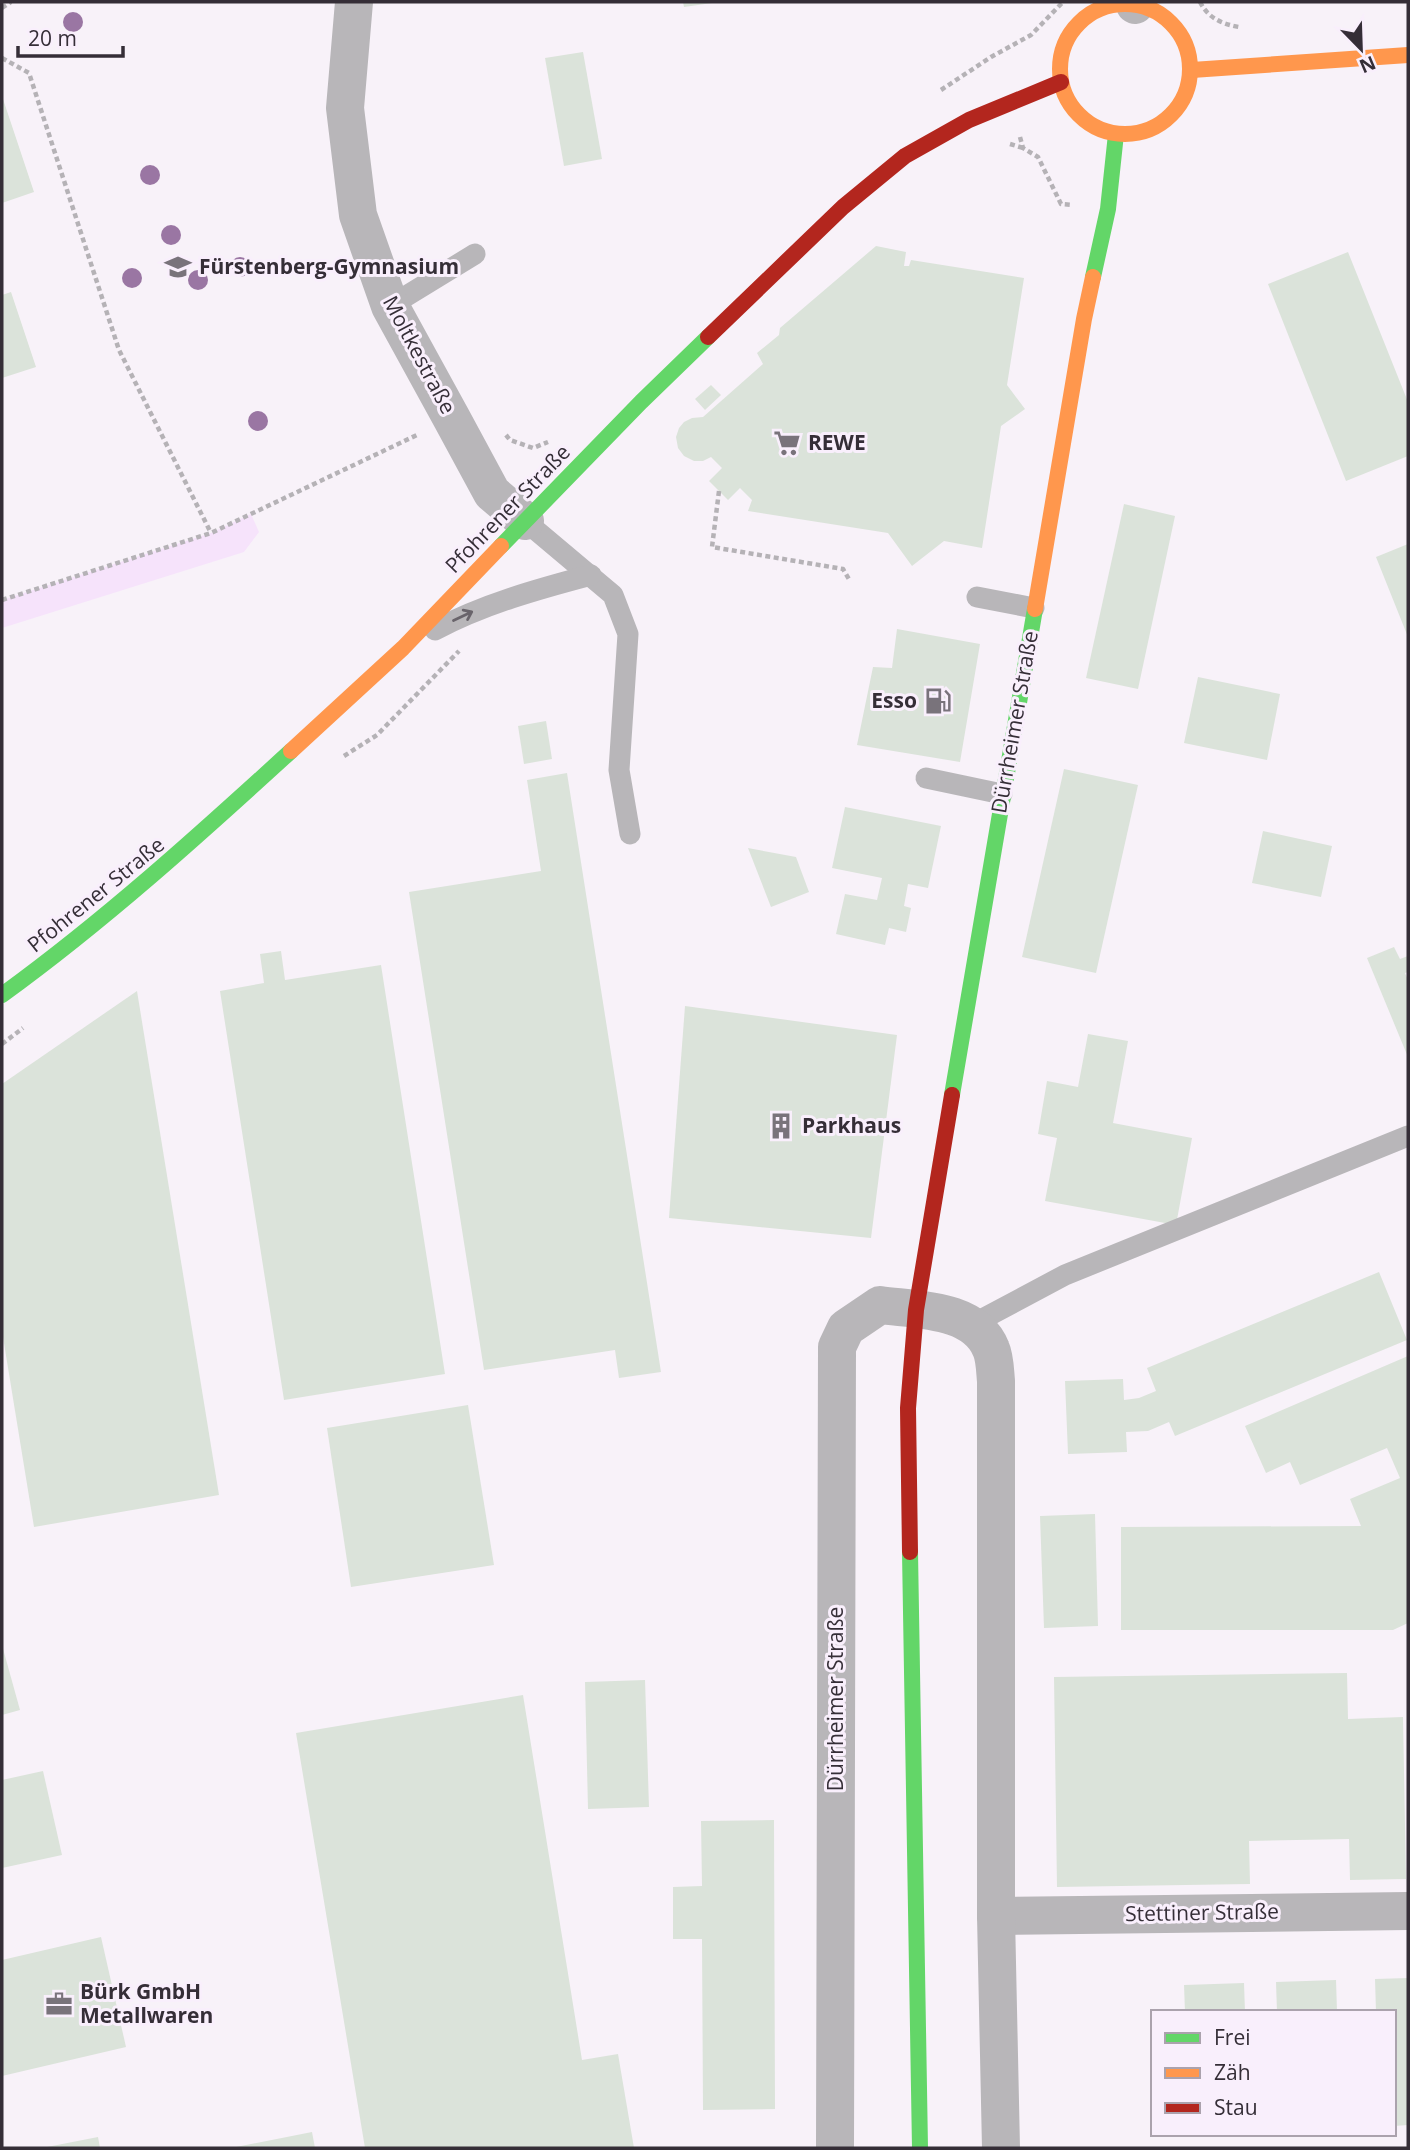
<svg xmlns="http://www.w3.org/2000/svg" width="1410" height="2150" font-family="'Open Sans',sans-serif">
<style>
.green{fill:#f6e3fb}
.building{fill:#dbe3da}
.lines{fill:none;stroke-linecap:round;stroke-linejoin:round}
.path{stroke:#b5b2b6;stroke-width:4.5;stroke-dasharray:5 3.5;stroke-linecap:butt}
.lane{stroke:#b8b6b9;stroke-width:21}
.street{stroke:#b8b6b9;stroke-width:38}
.fast{stroke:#63d668;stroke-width:16}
.slow{stroke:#ff974d;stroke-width:16}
.jam{stroke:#b3261e;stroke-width:16}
.tree{fill:#9a76a3}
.oneway{stroke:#69646b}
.labels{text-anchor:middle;stroke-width:6;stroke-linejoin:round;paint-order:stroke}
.poi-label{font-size:21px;font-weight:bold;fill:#352e37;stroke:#f9effc;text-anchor:start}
.street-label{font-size:21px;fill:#352e37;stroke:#f9effc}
</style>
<rect width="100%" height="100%" fill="#f8f2f9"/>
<!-- green -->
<path class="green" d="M251,514l8,18 -15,20 -242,76v-28l209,-67z"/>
<!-- building -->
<g class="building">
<path d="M683,2h29v1l-28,4z"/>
<path d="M583,52l19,107 -38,7 -19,-108z"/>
<path d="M2,96l32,96 -32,11z"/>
<path d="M876,246l30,6 -2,14h5l2,-6 113,18 -17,107 18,24 -24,17 -19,122 -38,-7 -32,25 -24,-33 -140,-22 4,-11 -12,-12 -12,12 -19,-19 13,-13 -11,-11 -8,4h-9l-10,-5 -6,-8 -2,-11 3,-9 5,-6 8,-4 11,-1 60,-53 -6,-11 22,-18 1,-7z"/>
<path d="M1348,252l60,150v54l-62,25 -78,-197z"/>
<path d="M11,292l25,75 -34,11v-83z"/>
<path d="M711,385l10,10 -16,15 -10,-11z"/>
<path d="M1124,504l51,12 -37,173 -52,-11z"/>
<path d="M1408,544v93l-32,-80z"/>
<path d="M897,629l83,15 -20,118 -103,-17 16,-78 19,1z"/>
<path d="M1198,677l82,17 -13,66 -83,-17z"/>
<path d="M546,721l6,38 -28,5 -6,-38z"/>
<path d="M1064,769l74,16 -42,188 -74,-16z"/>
<path d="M567,773l94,599 -42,6 -4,-28 -131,20 -75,-478 132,-21 -14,-91z"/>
<path d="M845,807l96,19 -13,62 -20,-4 -4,22 7,2 -5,24 -17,-4 -4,17 -49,-11 9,-40 32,6 5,-22 -50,-10z"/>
<path d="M1263,831l69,15 -11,51 -69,-14z"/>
<path d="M748,848l48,9 13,35 -38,15z"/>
<path d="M1394,947l6,12 8,-3v16l-3,1 3,7v77l-41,-99z"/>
<path d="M281,951l4,29 96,-15 64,409 -161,26 -64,-409 44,-8 -4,-29z"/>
<path d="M137,991l82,504 -185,32 -32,-196v-247z"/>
<path d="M685,1006l212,29 -26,203 -202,-20z"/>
<path d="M1088,1034l40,7 -15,82 79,15 -16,87 -131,-24 12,-63 -19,-4 9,-53 31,6z"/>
<path d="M1379,1272l28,68 -232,96 -6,-14 -21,9 -22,1 1,20 -59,2 -3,-73 58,-2 1,21 15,-2 17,-7 -9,-23z"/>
<path d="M1408,1356v267l-15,7h-272v-103l240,-1 -11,-27 50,-21 -13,-30 -87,37 -10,-23 -24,11 -21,-47z"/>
<path d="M468,1405l26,160 -143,22 -24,-159z"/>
<path d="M1095,1514l3,112 -54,2 -4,-112z"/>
<path d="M2,1645l18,65 -18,5z"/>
<path d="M1347,1673l1,46 55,-2 3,162 -56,1 -1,-41 -100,2 1,43 -193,3 -3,-210z"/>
<path d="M645,1680l4,127 -61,2 -3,-127z"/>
<path d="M523,1695l59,365 36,-6 16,94h-269l-69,-415z"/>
<path d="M43,1771l19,84 -60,13v-88z"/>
<path d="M774,1820l1,289 -72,1 -1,-171h-29v-52l29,-1 -1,-65z"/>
<path d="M101,1937l25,110 -124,29v-116z"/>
<path d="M1408,1978v147l-14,1v-114h-18l-1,-33z"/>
<path d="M1336,1980l1,32h-60l-1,-30z"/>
<path d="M1244,1983l1,29h-60l-1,-27z"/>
<path d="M312,2132l3,16h-79v-1z"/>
<path d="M98,2137l2,11h-52l-1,-1z"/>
</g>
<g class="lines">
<!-- path -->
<g class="path">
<path d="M1200,2c8,16 22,22 39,25"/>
<path d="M2,8l9,-6"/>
<path d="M2,58l27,15 90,277 92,183"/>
<path d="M941,90l50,-33 40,-22 32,-33"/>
<path d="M1020,137l3,11 15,9 23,47 12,1"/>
<path d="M1010,144l13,4"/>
<path d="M506,435l4,5 23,8 15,-6"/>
<path d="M719,491l-7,56 131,22 7,12"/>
<path d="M2,600l209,-67 208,-99"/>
<path d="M344,756l33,-21 82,-84"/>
<path d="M2,1044l21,-16"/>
</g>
<!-- lane -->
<g class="lane">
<path d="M390,306l85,-52"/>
<path d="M525,521l88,74 15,39 -9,136 11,64"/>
<path d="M977,597l57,11"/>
<path d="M435,630c49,-26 103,-41 156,-55"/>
<path d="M926,778l76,16"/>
<path d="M973,1324l92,-49 343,-139"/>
</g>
<!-- street -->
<g class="street">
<path d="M354,2l-9,106 13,107 32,91 62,113 40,74 33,28"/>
<path d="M1135,5l1,-3"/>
<path d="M996,1916l412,-5"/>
<path d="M835,2148l2,-801 9,-19 34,-23c36,5 95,3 111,44 4,9 4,22 5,32v535l5,232"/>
</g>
<!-- fast -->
<g class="fast">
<path d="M1093,277l15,-68 8,-75"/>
<path d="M501,546l140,-144 67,-65"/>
<path d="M2,995c102,-74 196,-159 289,-244"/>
<path d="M952,1095l83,-486"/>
<path d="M910,1552l10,596"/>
</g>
<!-- slow -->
<g class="slow">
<circle cx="1125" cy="69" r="65"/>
<path d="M1192,70l216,-15"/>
<path d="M1035,609l49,-290 9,-42"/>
<path d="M291,751l112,-103 98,-102"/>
</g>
<!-- jam -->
<g class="jam">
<path d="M708,337l135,-130 62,-51 64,-36 92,-38"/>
<path d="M910,1552l-2,-144 8,-98 36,-215"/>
</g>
</g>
<!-- trees -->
<g class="tree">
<circle cx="73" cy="22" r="10"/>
<circle cx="150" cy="175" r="10"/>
<circle cx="171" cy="235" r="10"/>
<circle cx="240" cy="267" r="10"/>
<circle cx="132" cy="278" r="10"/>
<circle cx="198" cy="280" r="10"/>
<circle cx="258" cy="421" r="10"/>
</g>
<!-- one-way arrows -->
<defs><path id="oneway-shaft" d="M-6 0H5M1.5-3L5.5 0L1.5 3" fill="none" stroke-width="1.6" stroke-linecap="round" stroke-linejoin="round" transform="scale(1.75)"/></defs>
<use class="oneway" href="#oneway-shaft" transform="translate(463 616) rotate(-25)"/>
<!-- icons -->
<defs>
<g id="school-bare" transform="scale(2.1)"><path d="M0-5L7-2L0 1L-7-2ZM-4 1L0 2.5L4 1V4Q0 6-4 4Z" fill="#79737b" stroke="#f9effc" stroke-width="2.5" paint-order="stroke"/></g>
<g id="supermarket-bare" transform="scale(2.1)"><path d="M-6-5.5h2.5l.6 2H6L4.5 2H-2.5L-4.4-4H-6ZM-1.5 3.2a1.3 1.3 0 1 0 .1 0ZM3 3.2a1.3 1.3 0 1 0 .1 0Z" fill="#79737b" stroke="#f9effc" stroke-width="2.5" paint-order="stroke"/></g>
<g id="fuel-bare" transform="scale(2.1)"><path d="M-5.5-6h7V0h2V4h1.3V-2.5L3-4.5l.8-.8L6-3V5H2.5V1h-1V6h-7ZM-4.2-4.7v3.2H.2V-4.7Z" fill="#79737b" stroke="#f9effc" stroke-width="2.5" paint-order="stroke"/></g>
<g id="building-bare" transform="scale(2.1)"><path d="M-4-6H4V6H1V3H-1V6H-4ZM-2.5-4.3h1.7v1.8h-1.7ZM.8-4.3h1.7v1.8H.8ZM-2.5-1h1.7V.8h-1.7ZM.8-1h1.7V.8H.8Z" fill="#79737b" stroke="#f9effc" stroke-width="2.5" paint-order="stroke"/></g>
<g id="office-bare" transform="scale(2.1)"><path d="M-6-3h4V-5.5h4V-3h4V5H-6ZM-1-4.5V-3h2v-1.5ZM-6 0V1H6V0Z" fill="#79737b" stroke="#f9effc" stroke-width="2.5" paint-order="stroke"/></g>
</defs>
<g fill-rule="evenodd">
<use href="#school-bare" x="178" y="267"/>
<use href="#supermarket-bare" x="787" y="443"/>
<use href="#fuel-bare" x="938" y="701"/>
<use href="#building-bare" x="781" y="1126"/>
<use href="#office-bare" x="59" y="2004"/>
</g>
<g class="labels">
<!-- poi labels -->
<g class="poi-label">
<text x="199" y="274">Fürstenberg-Gymnasium</text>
<text x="808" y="450">REWE</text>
<text x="917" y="708" text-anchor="end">Esso</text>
<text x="802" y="1133">Parkhaus</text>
<text x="80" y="1999">Bürk GmbH<tspan x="80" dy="24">Metallwaren</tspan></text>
</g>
<!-- street labels -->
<g class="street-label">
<text transform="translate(419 355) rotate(62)" y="7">Moltkestraße</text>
<text transform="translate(508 509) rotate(-46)" y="7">Pfohrener Straße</text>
<text transform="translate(1015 722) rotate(-80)" y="7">Dürrheimer Straße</text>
<text transform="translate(96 895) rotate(-39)" y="7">Pfohrener Straße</text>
<text transform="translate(836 1699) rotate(-90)" y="7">Dürrheimer Straße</text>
<text transform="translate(1202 1913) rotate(-1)" y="7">Stettiner Straße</text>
</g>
</g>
<!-- border -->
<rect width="1410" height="2150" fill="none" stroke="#352e37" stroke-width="7"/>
<!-- legend -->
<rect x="1151" y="2010" width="245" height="126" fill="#f9effc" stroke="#aba2ad" stroke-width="2"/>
<rect x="1165" y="2033" width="35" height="10" fill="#63d668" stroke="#aba2ad" stroke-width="2"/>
<text x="1214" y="2045" font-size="21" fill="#352e37">Frei</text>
<rect x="1165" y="2068" width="35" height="10" fill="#ff974d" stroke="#aba2ad" stroke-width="2"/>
<text x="1214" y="2080" font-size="21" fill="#352e37">Zäh</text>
<rect x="1165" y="2103" width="35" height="10" fill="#b3261e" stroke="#aba2ad" stroke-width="2"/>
<text x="1214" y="2115" font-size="21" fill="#352e37">Stau</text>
<!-- north arrow -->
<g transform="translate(1361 49) rotate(157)" stroke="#f9effc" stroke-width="5" paint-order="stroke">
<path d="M0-5L12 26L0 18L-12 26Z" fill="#352e37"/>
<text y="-10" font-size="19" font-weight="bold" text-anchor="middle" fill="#352e37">N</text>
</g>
<!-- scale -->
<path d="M18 46v10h105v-10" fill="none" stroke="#352e37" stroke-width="3.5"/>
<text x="28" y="46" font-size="21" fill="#352e37" stroke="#f9effc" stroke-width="5" paint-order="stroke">20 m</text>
</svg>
